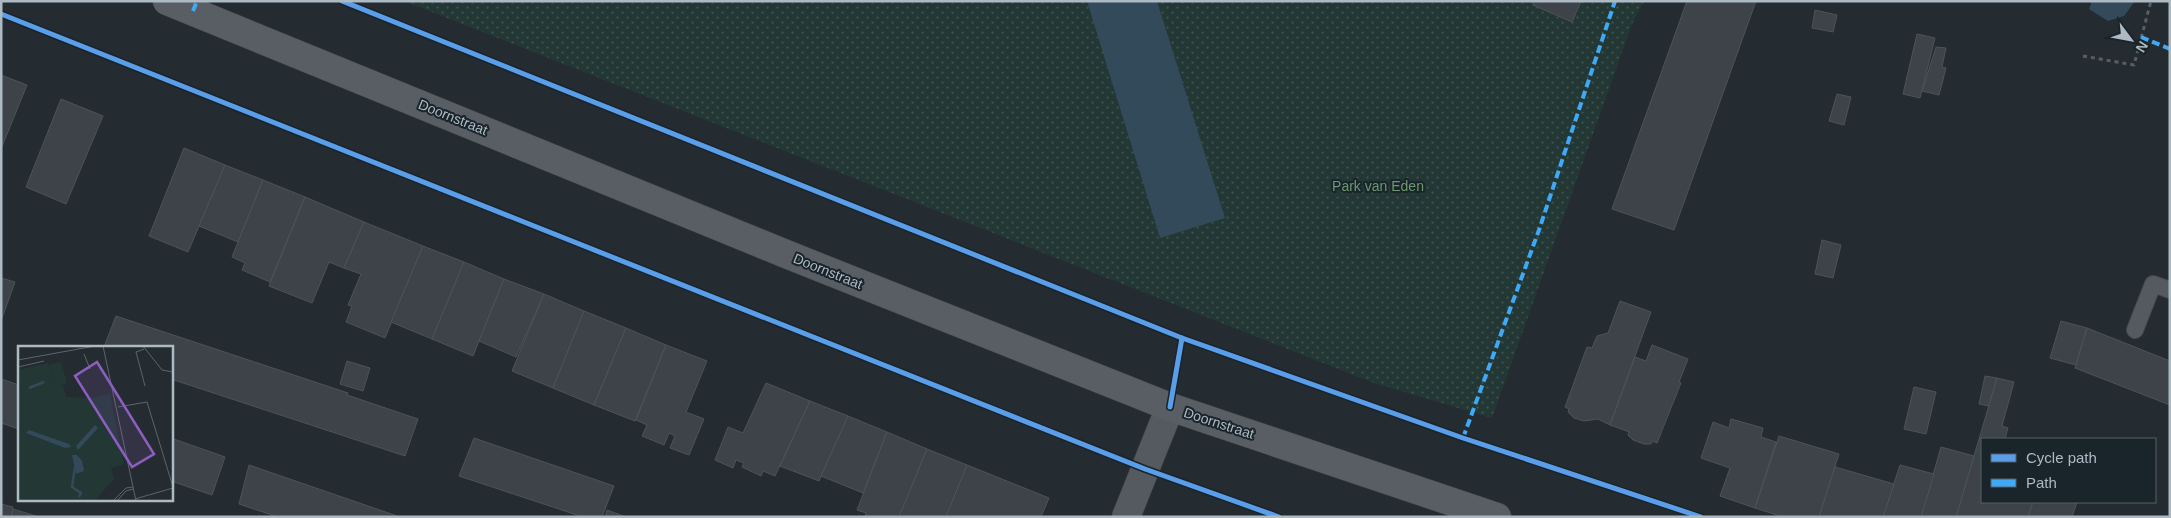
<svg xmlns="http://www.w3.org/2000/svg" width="2171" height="518" font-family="Helvetica,sans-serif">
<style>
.park{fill:url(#park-dots)}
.water{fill:#324a5a}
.building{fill:#3d4348;stroke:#4c5459}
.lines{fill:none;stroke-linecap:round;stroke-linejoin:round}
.lane-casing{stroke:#42484c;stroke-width:18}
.street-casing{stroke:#42484c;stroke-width:29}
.secondary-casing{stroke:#42484c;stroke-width:29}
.path{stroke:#585e63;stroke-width:3;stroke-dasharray:4 4;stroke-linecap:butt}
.lane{stroke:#545a5f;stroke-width:16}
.street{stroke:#545a5f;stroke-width:28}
.secondary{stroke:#585e64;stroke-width:28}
.quiet{stroke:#3fa9f5;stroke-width:4;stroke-dasharray:8 4;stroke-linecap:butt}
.cycleway-casing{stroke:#19242b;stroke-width:8}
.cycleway{stroke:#5a9eea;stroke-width:5}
.labels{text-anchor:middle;stroke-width:4;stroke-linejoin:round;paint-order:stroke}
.street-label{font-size:14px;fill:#adbac3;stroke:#19242b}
.park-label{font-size:14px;fill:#6d986f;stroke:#19242b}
.inset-river{fill:none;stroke:#324a5a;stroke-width:2.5}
.inset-road{fill:none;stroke:#5b656b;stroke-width:1}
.view{fill:#8c5ec0;fill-opacity:0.15;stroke:#8c5ec0;stroke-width:2.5}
.inset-edge{fill:none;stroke:#adbac3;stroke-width:2.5}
</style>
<defs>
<pattern id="park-dots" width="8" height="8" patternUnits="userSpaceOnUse" patternTransform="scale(1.25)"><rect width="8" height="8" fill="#233735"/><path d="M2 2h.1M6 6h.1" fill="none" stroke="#405251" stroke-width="1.8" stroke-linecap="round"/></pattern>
</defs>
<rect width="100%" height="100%" fill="#252c31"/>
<!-- park -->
<path class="park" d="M404,1h1240l-12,23 -140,394 -118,-35z"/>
<!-- water -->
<g class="water">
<path d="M1087,1h70l68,217 -65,20z"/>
<path d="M2092,1h43l-11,15 -16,5 -19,-12z"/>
</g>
<!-- building -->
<g class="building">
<path d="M1535,1h46l-9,21 -39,-17z"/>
<path d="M1687,1h69l-82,229 -62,-21z"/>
<path d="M1815,10l22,5 -4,17 -21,-4z"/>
<path d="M1917,34l18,4 -15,60 -17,-4z"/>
<path d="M1936,47l10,1 -4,19 4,1 -7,27 -17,-4z"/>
<path d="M1,75l26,10 -26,64z"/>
<path d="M1837,94l14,3 -7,28 -15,-4z"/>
<path d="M61,99l42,17 -37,88 -40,-17z"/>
<path d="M184,148l41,17 -37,87 -39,-16z"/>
<path d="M225,165l38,15 -25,62 -39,-16z"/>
<path d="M263,180l42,17 -35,85 -28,-12 3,-7 -13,-6z"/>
<path d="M305,197l59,25 -20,46 -15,-6 -17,41 -43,-17z"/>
<path d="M364,222l59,24 -38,92 -39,-16 6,-16 -4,-1 13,-31 -17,-6z"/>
<path d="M1822,240l19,5 -8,33 -18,-4z"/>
<path d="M423,246l41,16 -32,77 -41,-17z"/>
<path d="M464,262l40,17 -31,77 -41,-17z"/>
<path d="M1,278l14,4 -14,39z"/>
<path d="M504,279l40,15 -28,63 -37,-16z"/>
<path d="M544,294l40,17 -31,77 -41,-17z"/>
<path d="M1620,301l31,11 -41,113 -12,-6 -14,2 -10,-3 -6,-6 1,-3 -4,-2 22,-60 5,1 5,-12 11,-3z"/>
<path d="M584,311l42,17 -32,77 -41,-17z"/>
<path d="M116,316l232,77 -1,2 71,24 -13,37 -234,-77v-32h-67z"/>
<path d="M2061,321l26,7 -11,37 -26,-7z"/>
<path d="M626,328l40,17 -31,76 -41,-16z"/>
<path d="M2087,328l83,33v44l-95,-37z"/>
<path d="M666,345l41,16 -21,51 18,7 -15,36 -19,-7 5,-12 -6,-3 -5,12 -22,-9 5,-11 -11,-5z"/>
<path d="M1652,345l36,14 -9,23 2,1 -24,60 -5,-2 -1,3h-7l-11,-4 -5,-5 1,-3 -5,-2 -14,-5 25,-68 11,4z"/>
<path d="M347,361l23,7 -7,23 -23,-7z"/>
<path d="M1985,376l12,2 -8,28 -10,-2z"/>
<path d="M1997,378l17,4 -12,44 6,2 -3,11h-23v63h51l-5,15h-72z"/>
<path d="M1,379l18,6v44l-18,-6z"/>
<path d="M766,383l44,18 -35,75 -12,-5 -2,5 -19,-9 2,-4 -8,-3 -3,8 -18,-8 13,-33 15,6z"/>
<path d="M1914,387l22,5 -10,42 -22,-5z"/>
<path d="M810,401l38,15 -29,65 -39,-15z"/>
<path d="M848,416l39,16 -24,61 -42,-17z"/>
<path d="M1731,419l32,9 -2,9 15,5 -21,66 -35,-12 10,-28 -29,-10 12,-36 16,6z"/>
<path d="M887,432l40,17 -28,68h-34l1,-4 -9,-3z"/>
<path d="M1779,436l60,18 -20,63h-36l-28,-9z"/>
<path d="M171,438l54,19 -13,38 -41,-14z"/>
<path d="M474,438l140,48 -12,31h-19l-124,-41z"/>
<path d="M1941,447l33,9 -18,61h-35z"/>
<path d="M927,449l40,16 -21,52h-47z"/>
<path d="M249,465l151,52h-122l-39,-13z"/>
<path d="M967,465l82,33 -8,19h-95z"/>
<path d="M1900,465l34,9 -13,43h-38z"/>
<path d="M1835,467l59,17 -11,33h-64z"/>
<path d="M2033,502h44l-5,15h-44z"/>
<path d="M1,504l12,3 -2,10h-10z"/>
<path d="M13,509l26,8h-28z"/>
<path d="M607,510l19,7h-21z"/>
</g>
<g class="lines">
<!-- lane casing -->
<g class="lane-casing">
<path id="lane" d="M2135,330l18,-46 17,6"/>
</g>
<!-- street casing -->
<g class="street-casing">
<path id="street" d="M1126,517l44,-110"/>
</g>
<!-- secondary casing -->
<g class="secondary-casing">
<path id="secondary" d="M167,1l619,253 384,153 327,110"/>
</g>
<!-- path -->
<path class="path" d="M2083,56l51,9 17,-64"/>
<!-- lane -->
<use href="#lane" class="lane"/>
<!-- street -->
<use href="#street" class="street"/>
<!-- secondary -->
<use href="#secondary" class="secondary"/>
<!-- quiet -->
<g class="quiet">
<path d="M193,11l4,-10"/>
<path d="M2141,37l29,12"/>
<path d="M1463,438l76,-208 76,-229"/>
</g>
<!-- cycleway casing -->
<g class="cycleway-casing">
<g id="cycleway">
<path d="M342,1l840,337 281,100 238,79"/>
<path d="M1,14l1144,455 134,48"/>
<path d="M1170,407l12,-69"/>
</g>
</g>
<!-- cycleway -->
<use href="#cycleway" class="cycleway"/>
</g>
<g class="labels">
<!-- street labels -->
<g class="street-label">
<text transform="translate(453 117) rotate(22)" y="5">Doornstraat</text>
<text transform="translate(828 271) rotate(22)" y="5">Doornstraat</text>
<text transform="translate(1219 423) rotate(18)" y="5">Doornstraat</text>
</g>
<!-- park labels -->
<g class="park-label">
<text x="1378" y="191">Park van Eden</text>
</g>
</g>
<!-- overview -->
<g transform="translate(18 346)">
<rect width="155" height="155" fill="#252c31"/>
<path d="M30,17l7,23 8,-2 3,13 24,1 20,-4 14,70 -13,4 3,11 -20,22h-76v-131z" fill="#233735"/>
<path d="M43,16l6,21 -12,4 -6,-22z" fill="#233735"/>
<path d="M77,79l3,3 -20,22 -2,-4zM11,84l40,14 2,3 -6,1 -39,-15zM54,109h5l5,6 2,10 -8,3z" fill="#324a5a"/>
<path class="inset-river" d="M11,42l15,-6M57,121l-3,20 9,6 -2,4"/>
<path class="inset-road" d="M85,0l33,155M125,0l19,24 11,2M126,3l-8,3 9,34M66,8l6,15M0,14l77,-14M0,21l26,-6M100,61l29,-5 26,85M117,153l38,-11M95,155l13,-13 7,-1M99,155l9,-10 7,-2"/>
<path class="view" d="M79,16l57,92 -22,13 -57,-91z"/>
<rect width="155" height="155" class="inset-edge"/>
</g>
<!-- border -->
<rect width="2171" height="518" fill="none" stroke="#adbac3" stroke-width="5"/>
<!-- legend -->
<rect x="1981" y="438" width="175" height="65" fill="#19242b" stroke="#546068"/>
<rect x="1991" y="454" width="25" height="8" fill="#5a9eea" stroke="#546068"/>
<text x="2026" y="463" font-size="15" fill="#adbac3">Cycle path</text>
<rect x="1991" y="479" width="25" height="8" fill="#3fa9f5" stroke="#546068"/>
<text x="2026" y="488" font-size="15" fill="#adbac3">Path</text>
<!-- north arrow -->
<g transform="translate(2131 40) rotate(122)" stroke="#19242b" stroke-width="4" paint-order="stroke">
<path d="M0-4L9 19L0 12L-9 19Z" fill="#adbac3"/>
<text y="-8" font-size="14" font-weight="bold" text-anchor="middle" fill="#adbac3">N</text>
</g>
</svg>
